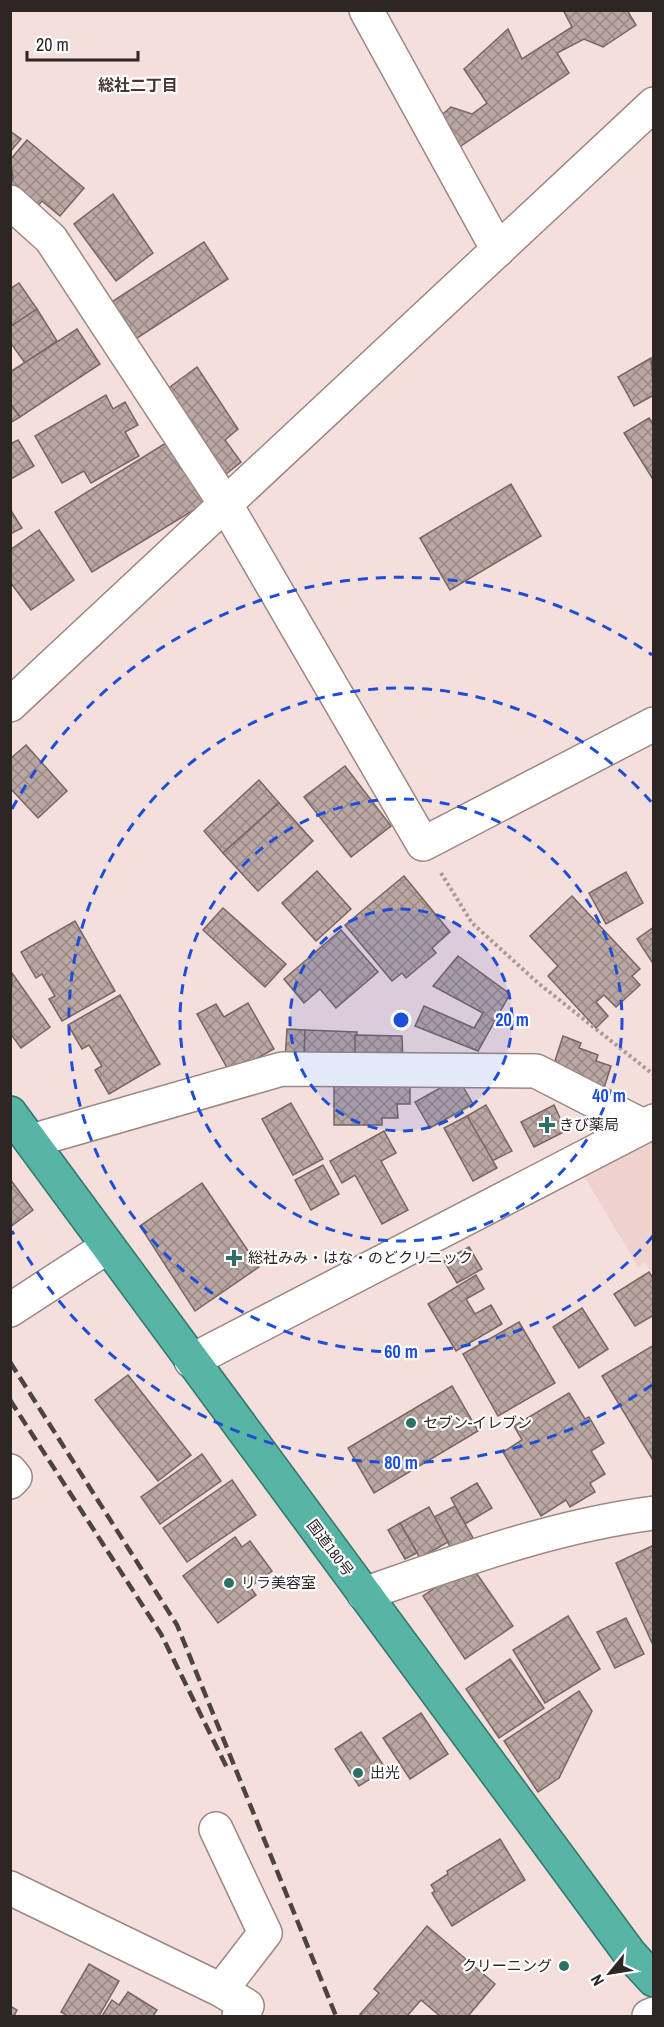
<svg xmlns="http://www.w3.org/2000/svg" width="664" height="2027" font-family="'Archivo Narrow','Noto Sans JP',sans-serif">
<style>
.built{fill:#efd2ce}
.building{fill:url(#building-cross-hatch);stroke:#786664;stroke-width:1.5}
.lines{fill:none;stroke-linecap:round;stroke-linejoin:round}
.minor-casing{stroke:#9b8886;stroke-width:36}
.tertiary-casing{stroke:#9b8886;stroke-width:36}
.trunk-casing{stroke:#2f7769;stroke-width:36}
.path{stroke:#ab9a98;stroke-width:4;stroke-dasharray:3 3;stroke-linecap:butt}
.minor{stroke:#fff;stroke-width:33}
.tertiary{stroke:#fff;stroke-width:33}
.trunk{stroke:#58b4a4;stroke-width:33}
.rail{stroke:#4d4341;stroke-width:4.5;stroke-dasharray:12 6;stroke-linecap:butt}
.ring{fill:none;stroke:#1d4ed8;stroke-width:3;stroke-dasharray:10 8}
.poi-dot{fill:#2d7164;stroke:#fff;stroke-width:2}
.labels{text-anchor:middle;stroke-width:4.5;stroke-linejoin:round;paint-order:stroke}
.poi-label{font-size:15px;fill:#2e2625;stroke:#fff;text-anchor:start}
.street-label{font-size:15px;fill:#2e2625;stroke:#fff}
.neighbourhood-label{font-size:16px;font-weight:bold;fill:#463634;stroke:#fff}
.centre{fill:#1d4ed8;stroke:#fff;stroke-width:3}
.ring-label{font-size:18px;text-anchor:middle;font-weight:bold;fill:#1d4ed8;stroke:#fff;stroke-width:4.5;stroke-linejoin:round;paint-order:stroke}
</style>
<defs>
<pattern id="building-cross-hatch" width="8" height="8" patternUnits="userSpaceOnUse" patternTransform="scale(1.5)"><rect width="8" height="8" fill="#baa7a4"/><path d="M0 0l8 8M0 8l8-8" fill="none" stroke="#988885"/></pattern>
</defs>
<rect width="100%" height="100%" fill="#f4dfdc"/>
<!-- built -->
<path class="built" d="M653,1141v134l-8,-13 -7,5 -54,-91z"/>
<!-- building -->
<g class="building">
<path d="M563,10h64l9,15 -33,22 -19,-8 -27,14 12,20 -114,77 -18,-31 14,-12 21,7 15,-11 -23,-34 44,-40 14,30 50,-32z"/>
<path d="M10,131l11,8 -11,13z"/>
<path d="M27,140l57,48 -24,28 -18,-15 -6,7 -26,-21 3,-10 -3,-17z"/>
<path d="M113,194l40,59 -37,28 -42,-57z"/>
<path d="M204,242l24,37 -97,63 -24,-37z"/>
<path d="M19,283l18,26 -27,18v-38z"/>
<path d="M37,309l20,32 -32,22 -15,-21v-15z"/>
<path d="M77,329l23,35 -80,53 -10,-14v-31z"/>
<path d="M651,358l3,37 -20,11 -16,-29z"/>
<path d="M197,367l41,62 -13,11 16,22 -20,16 -59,-85z"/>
<path d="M106,395l7,14 12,-7 13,23 -13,7 14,24 -48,27 -7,-12 -22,12 -27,-47z"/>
<path d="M10,403l10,14 -10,6z"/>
<path d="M649,418l5,7v56l-30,-48z"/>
<path d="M18,440l16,26 -23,13 -1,-35z"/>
<path d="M169,441l38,61 -115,70 -37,-60z"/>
<path d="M511,484l30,52 -91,54 -30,-52z"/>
<path d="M10,509l12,19 -12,6z"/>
<path d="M39,530l35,50 -43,30 -21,-28v-32z"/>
<path d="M26,745l41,46 -29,27 -28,-30v-29z"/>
<path d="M345,766l46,60 -40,31 -47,-60z"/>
<path d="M259,780l20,23 -56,50 -19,-22z"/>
<path d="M279,803l34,38 -55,50 -35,-38z"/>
<path d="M317,871l34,38 -35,32 -34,-38z"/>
<path d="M626,872l17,31 -37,21 -17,-31z"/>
<path d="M404,876l46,56 -18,16 4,5 -30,25 -4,-5 -10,8 -47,-56z"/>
<path d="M572,896l68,73 -8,7 8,9 -24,22 -12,-12 -8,7 12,14 -12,12 -48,-52 10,-10 -28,-30z"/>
<path d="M223,908l63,56 -21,23 -62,-57z"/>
<path d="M75,921l40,70 -53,30 -13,-22 6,-3 -13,-22 -6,4 -15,-26z"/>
<path d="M654,927v38l-17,-26z"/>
<path d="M341,930l37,42 -42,36 -16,-19 -16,14 -20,-24z"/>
<path d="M458,956l52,38 -32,57 -63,-25 9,-20 50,22 9,-15 -50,-27z"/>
<path d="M12,973l38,54 -29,21 -11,-15z"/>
<path d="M120,995l40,69 -51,30 -14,-24 7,-4 -13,-21 -7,4 -14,-24z"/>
<path d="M248,1003l26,46 -44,24 -33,-59 19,-10 8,13z"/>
<path d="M287,1029l18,1 -1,31 -19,-1z"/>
<path d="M305,1030l52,2 -2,32 -51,-3z"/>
<path d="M355,1035l47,1 1,28h-48z"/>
<path d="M563,1036l18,7 -2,5 19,7 -2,6 15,5 -7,22 -52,-18z"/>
<path d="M458,1078l15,26 -43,24 -15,-26z"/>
<path d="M334,1085h76v19h-13l1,14h-16v7h-48z"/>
<path d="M291,1103l32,56 -30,16 -31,-56z"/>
<path d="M486,1105l26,46 -20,10 -25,-45z"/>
<path d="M554,1105l12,26 -32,16 -13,-25z"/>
<path d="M467,1116l30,52 -24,13 -29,-53z"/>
<path d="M384,1131l12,22 -15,8 27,49 -26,14 -27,-49 -13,8 -12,-22z"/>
<path d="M323,1165l16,29 -28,16 -16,-30z"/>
<path d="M10,1179l23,31 -23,17z"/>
<path d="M202,1183l57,84 -64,44 -55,-85z"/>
<path d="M469,1247l13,22 -25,14 -13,-22z"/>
<path d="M649,1272l5,8v35l-19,11 -21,-32z"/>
<path d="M476,1275l8,14 -18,10 9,15 16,-9 11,19 -46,27 -28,-47z"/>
<path d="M582,1308l26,41 -29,19 -26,-41z"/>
<path d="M519,1322l36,61 -57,33 -35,-62z"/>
<path d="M654,1345v117l-52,-86z"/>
<path d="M128,1375l63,80 -33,26 -63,-81z"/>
<path d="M452,1386l26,45 -104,62 -26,-45z"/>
<path d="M569,1393l16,26 4,-2 15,26 -13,8 14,23 -15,9 5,9 -25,15 -4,-7 -25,16 -38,-64 19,-12 -8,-14z"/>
<path d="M202,1454l19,27 -61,43 -19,-27z"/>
<path d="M232,1480l24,35 -69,47 -24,-34z"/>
<path d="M477,1483l15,25 -27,16 -14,-26z"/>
<path d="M455,1506l18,32 -21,12 -18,-33z"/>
<path d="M429,1507l19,35 -28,16 -20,-35z"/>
<path d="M400,1523l17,30 -12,6 -17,-29z"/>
<path d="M235,1537l7,10 8,-6 22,30 -22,16 6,8 -38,28 -35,-47z"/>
<path d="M654,1545v98h-2l-36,-80z"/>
<path d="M470,1564l43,62 -48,33 -42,-63z"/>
<path d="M568,1616l32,53 -55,34 -32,-53z"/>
<path d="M626,1618l18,36 -29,14 -18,-36z"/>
<path d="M510,1659l34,49 -45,30 -33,-49z"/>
<path d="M579,1691l13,20 -33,67 -21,14 -34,-51z"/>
<path d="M421,1713l27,41 -38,25 -27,-41z"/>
<path d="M361,1732l25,37 -27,17 -24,-37z"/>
<path d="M500,1839l25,41 -73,46 -20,-33 3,-2 -4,-6 17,-11 -1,-3z"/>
<path d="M427,1926l68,58 -27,32h-28l-19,-16 -14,16h-44l-3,-2 19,-21 -5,-4z"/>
<path d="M89,1964l30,17 -20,35h-31l-7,-4z"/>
<path d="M128,1992l29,18 -4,6h-51l10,-16 7,5z"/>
<path d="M10,2006l7,4 -3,6h-4z"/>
</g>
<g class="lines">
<!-- minor casing -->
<g class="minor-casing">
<g id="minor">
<path d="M366,10l132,240"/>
<path d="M10,202l41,37 175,266 197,339 231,-120"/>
<path d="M10,705l644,-601"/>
<path d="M31,1141l251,-72 254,2 107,55"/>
<path d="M10,1310l97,-63"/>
<path d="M10,1471l5,6 -5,5"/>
<path d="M364,1594c95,-33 189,-68 290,-81"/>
<path d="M10,1888l211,102 44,-57 -49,-104"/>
<path d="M221,1990l26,16 -8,10"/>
<path d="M649,2016l5,-2"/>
</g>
</g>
<!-- tertiary casing -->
<g class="tertiary-casing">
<path id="tertiary" d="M191,1361l463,-240"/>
</g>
<!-- trunk casing -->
<g class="trunk-casing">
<path id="trunk" d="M10,1113l620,841 24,26"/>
</g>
<!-- path -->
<path class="path" d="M441,873l31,50 66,60 116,92"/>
<!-- minor -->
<use href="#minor" class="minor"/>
<!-- tertiary -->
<use href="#tertiary" class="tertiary"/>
<!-- trunk -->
<use href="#trunk" class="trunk"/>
<!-- rail -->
<g class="rail">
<path d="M10,1362l167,263 159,391"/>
<path d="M10,1400l151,234 67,136"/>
</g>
</g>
<!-- distance rings -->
<circle cx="401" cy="1020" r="111" fill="#1d4ed8" fill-opacity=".12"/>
<g class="ring">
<circle cx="401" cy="1020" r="111"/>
<circle cx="401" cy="1020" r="221"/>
<path d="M653 1236A332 332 0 1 1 653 804"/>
<path d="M652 1385A443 443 0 0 1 12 1231M12 809A443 443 0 0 1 652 655"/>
</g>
<!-- markers -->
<g class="poi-dot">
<path d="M544 1116h6v6h6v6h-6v6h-6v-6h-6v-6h6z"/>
<path d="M231 1249h6v6h6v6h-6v6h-6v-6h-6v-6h6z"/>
<circle cx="411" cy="1423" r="6"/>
<circle cx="229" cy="1583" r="6"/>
<circle cx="358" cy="1773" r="6"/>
<circle cx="564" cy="1966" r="6"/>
</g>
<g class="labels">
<!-- poi labels -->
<g class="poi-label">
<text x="559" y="1130">きび薬局</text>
<text x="248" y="1263">総社みみ・はな・のどクリニック</text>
<text x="423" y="1428">セブン-イレブン</text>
<text x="241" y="1588">リラ美容室</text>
<text x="370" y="1778">出光</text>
<text x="552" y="1971" text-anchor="end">クリーニング</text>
</g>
<!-- street labels -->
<g class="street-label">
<text transform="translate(330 1548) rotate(53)" y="5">国道180号</text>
</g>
<!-- neighbourhood labels -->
<g class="neighbourhood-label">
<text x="138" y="91">総社二丁目</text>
</g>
</g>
<circle cx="401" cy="1020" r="9" class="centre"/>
<g class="ring-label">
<text x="512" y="1026">20 m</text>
<text x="609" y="1102">40 m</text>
<text x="401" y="1358">60 m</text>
<text x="401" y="1469">80 m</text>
</g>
<!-- border -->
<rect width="664" height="2027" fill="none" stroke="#2e2625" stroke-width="24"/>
<!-- north arrow -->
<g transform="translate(610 1973) rotate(240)" stroke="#ffffff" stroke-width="4.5" paint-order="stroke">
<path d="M0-4.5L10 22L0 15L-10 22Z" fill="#2e2625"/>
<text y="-9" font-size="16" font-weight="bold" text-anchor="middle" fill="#2e2625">N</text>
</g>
<!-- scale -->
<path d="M27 51v9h111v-9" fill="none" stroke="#2e2625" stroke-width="3"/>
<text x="36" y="51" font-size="18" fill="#2e2625" stroke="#ffffff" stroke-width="4.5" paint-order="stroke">20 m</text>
</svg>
